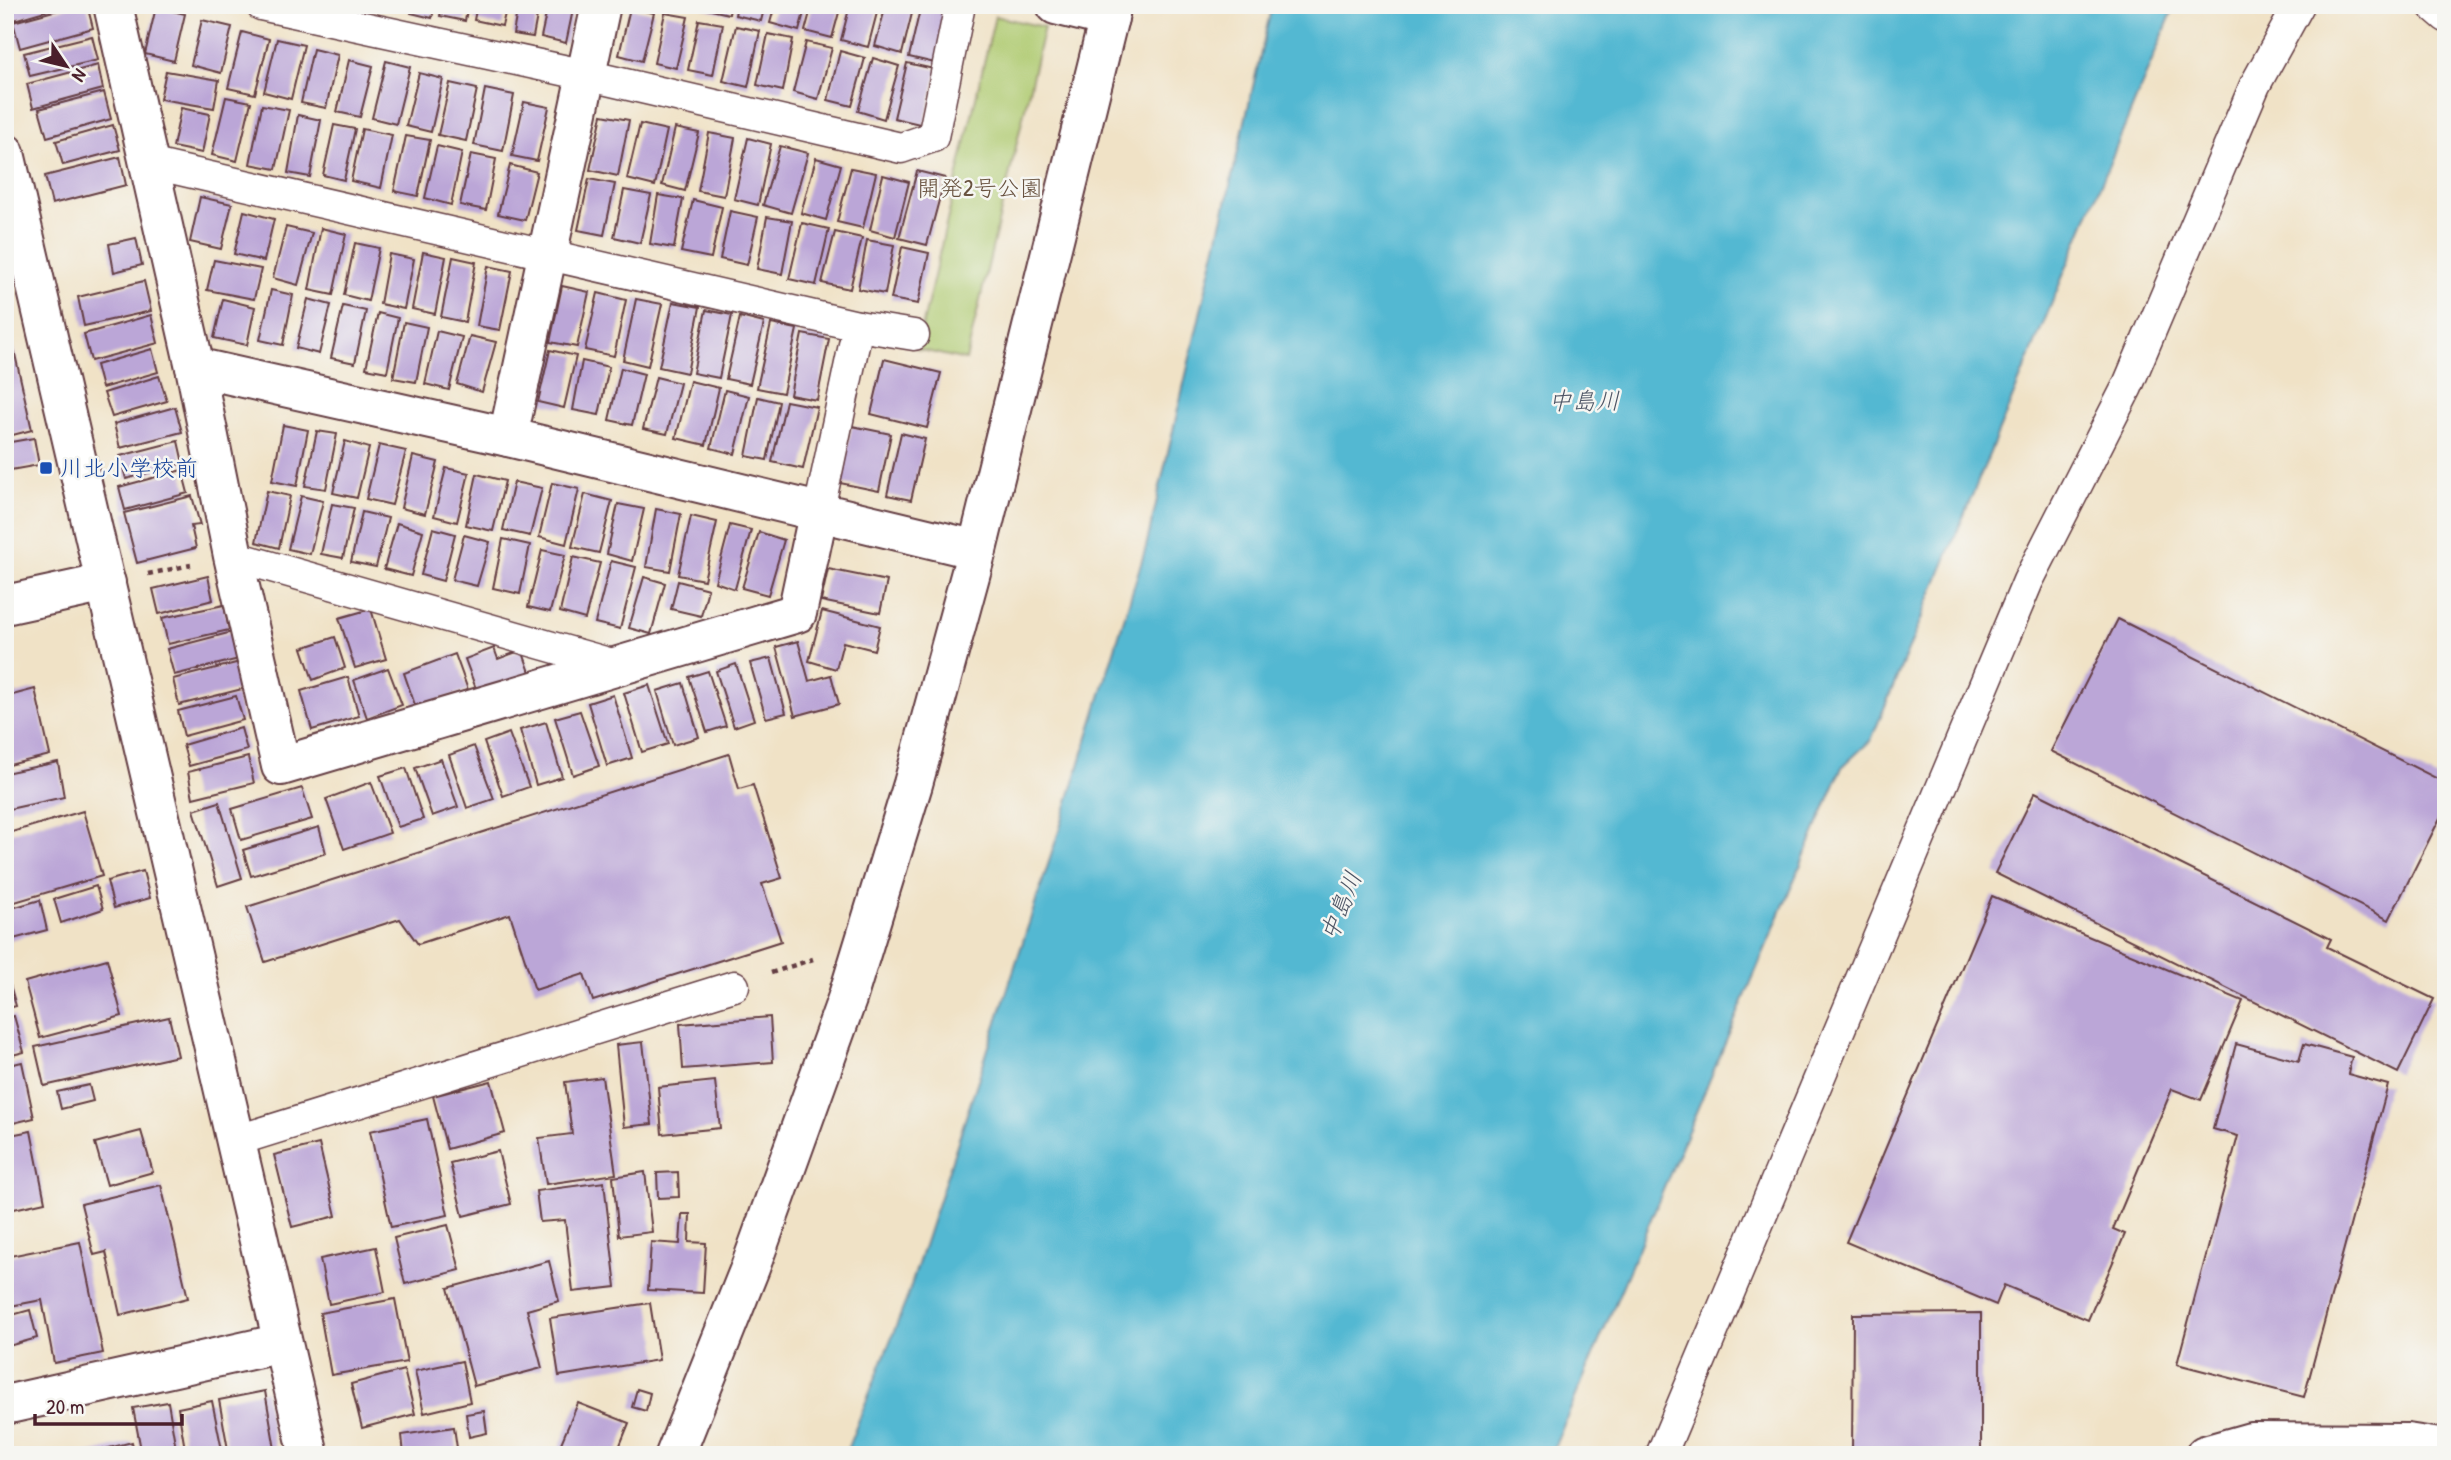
<svg xmlns="http://www.w3.org/2000/svg" width="2451" height="1460" font-family="'Patrick Hand','Klee One',sans-serif">
<style>
.green{fill:#b0cb72;stroke:#7d754e;stroke-width:2}
.water{fill:#53b8d2;stroke:#4e6c7e;stroke-width:2}
.building{fill:#bba6d7}
.lines{fill:none;stroke-linecap:round;stroke-linejoin:round}
.lane-casing{stroke:#633c42;stroke-width:33}
.street-casing{stroke:#633c42;stroke-width:42}
.secondary-casing{stroke:#633c42;stroke-width:42}
.path{stroke:#633c42;stroke-width:4.5;stroke-dasharray:5 5;stroke-linecap:butt}
.lane{stroke:#fff;stroke-width:30}
.street{stroke:#fff;stroke-width:38}
.secondary{stroke:#fff;stroke-width:38}
.transit-dot{fill:#1a4fb4;stroke:#f6f6f2;stroke-width:2.5}
.labels{text-anchor:middle;stroke-width:5;stroke-linejoin:round;paint-order:stroke}
.park-label{font-size:23px;fill:#695340;stroke:#f6f6f2}
.transit-label{font-size:23px;fill:#164399;stroke:#f6f6f2;text-anchor:start}
.water-label{font-size:24px;font-style:italic;fill:#4d5565;stroke:#f6f6f2}
</style>
<rect width="100%" height="100%" fill="#f6f6f2"/>
<filter id="ink" filterUnits="userSpaceOnUse"><feTurbulence type="fractalNoise" baseFrequency=".0143" numOctaves="2"/><feDisplacementMap in="SourceGraphic" scale="14" xChannelSelector="R" yChannelSelector="G"/><feConvolveMatrix kernelMatrix="1 2 1 2 8 2 1 2 1" color-interpolation-filters="sRGB"/></filter>
<filter id="wash" filterUnits="userSpaceOnUse"><feTurbulence type="fractalNoise" baseFrequency=".00686" numOctaves="4" result="noise"/><feDisplacementMap in="SourceGraphic" scale="28" xChannelSelector="R" yChannelSelector="G"/><feGaussianBlur stdDeviation="1.57" result="paint"/><feColorMatrix in="noise" values="0 0 0 0 0 0 0 0 0 0 0 0 0 0 0 0 0 1.4 0 .05"/><feComposite in="paint" operator="in"/></filter>
<g filter="url(#wash)">
<rect width="100%" height="100%" fill="#f0e2c6"/>
<!-- green -->
<path class="green" d="M995,16l49,11 -78,333 -49,-11z"/>
<!-- water -->
<path class="water" d="M1272,5h903l-304,735 -29,27 -291,688h-706l61,-154 153,-470 87,-284z"/>
<g id="blocks">
<!-- building -->
<g class="building">
<path d="M10,5h52v1l-48,14z"/>
<path d="M76,5h11l6,23 -73,20 -7,-26z"/>
<path d="M412,5h23l-3,13 -21,-5z"/>
<path d="M442,5h26l-3,16 -25,-5z"/>
<path d="M477,5h30l-5,21 -28,-6z"/>
<path d="M518,5h21l-6,32 -20,-3z"/>
<path d="M548,5h26l-8,38 -25,-6z"/>
<path d="M703,5h28l-2,9 -27,-6z"/>
<path d="M737,5h28l-4,16 -26,-6z"/>
<path d="M775,5h31l-7,26 -29,-8z"/>
<path d="M812,5h29l-9,33 -27,-7z"/>
<path d="M850,5h29l-11,42 -27,-7z"/>
<path d="M886,5h28l-12,49 -27,-8z"/>
<path d="M921,5h31l-13,59 -30,-7z"/>
<path d="M156,7l29,7 -11,47 -29,-7z"/>
<path d="M630,8l24,5 -12,48 -23,-6z"/>
<path d="M665,13l23,4 -12,51 -22,-5z"/>
<path d="M202,20l30,7 -11,46 -30,-8z"/>
<path d="M699,20l24,4 -10,51 -25,-5z"/>
<path d="M736,26l24,5 -12,56 -25,-6z"/>
<path d="M242,32l27,7 -14,55 -27,-6z"/>
<path d="M768,34l25,5 -10,52 -26,-6z"/>
<path d="M92,36l6,24 -68,16 -6,-23z"/>
<path d="M277,39l27,6 -13,54 -27,-7z"/>
<path d="M806,42l26,6 -14,51 -25,-7z"/>
<path d="M313,49l25,6 -12,53 -25,-5z"/>
<path d="M840,51l25,7 -13,48 -24,-6z"/>
<path d="M873,58l26,8 -15,53 -26,-8z"/>
<path d="M349,60l24,6 -13,51 -23,-5z"/>
<path d="M386,61l24,6 -14,57 -24,-6z"/>
<path d="M907,63l31,7 -14,55 -30,-7z"/>
<path d="M98,65l5,24 -70,19 -6,-24z"/>
<path d="M166,71l53,9 -5,28 -54,-9z"/>
<path d="M419,73l24,6 -12,53 -25,-6z"/>
<path d="M450,83l27,6 -11,52 -28,-6z"/>
<path d="M485,89l29,6 -11,56 -29,-6z"/>
<path d="M104,92l7,27 -64,18 -8,-28z"/>
<path d="M226,97l25,5 -14,59 -25,-6z"/>
<path d="M524,102l25,5 -12,54 -25,-5z"/>
<path d="M262,105l27,5 -13,59 -26,-5z"/>
<path d="M181,108l29,6 -8,39 -29,-6z"/>
<path d="M298,115l23,5 -11,57 -22,-4z"/>
<path d="M602,115l27,5 -11,56 -28,-6z"/>
<path d="M640,124l27,6 -12,56 -28,-7z"/>
<path d="M113,125l7,25 -57,15 -7,-24z"/>
<path d="M334,125l21,4 -11,51 -21,-5z"/>
<path d="M675,128l24,5 -14,58 -23,-6z"/>
<path d="M362,129l30,6 -11,53 -30,-7z"/>
<path d="M709,133l26,5 -11,58 -26,-5z"/>
<path d="M406,136l24,4 -12,56 -24,-5z"/>
<path d="M748,138l23,6 -13,61 -24,-6z"/>
<path d="M437,146l25,6 -11,53 -26,-7z"/>
<path d="M780,146l28,7 -17,60 -28,-8z"/>
<path d="M471,154l25,5 -10,51 -26,-5z"/>
<path d="M120,157l6,28 -74,19 -7,-28z"/>
<path d="M816,158l25,7 -15,55 -25,-7z"/>
<path d="M510,165l27,7 -12,48 -27,-6z"/>
<path d="M851,168l25,5 -13,55 -26,-6z"/>
<path d="M917,171l28,7 -18,67 -28,-7z"/>
<path d="M883,175l26,7 -14,55 -25,-7z"/>
<path d="M589,179l26,5 -11,51 -26,-5z"/>
<path d="M624,190l27,5 -11,48 -26,-6z"/>
<path d="M658,195l25,4 -9,49 -24,-4z"/>
<path d="M200,197l32,7 -11,45 -31,-7z"/>
<path d="M693,200l29,7 -11,51 -30,-6z"/>
<path d="M244,211l30,8 -10,42 -30,-7z"/>
<path d="M730,211l28,6 -11,48 -27,-6z"/>
<path d="M767,217l25,4 -10,53 -25,-5z"/>
<path d="M802,223l27,6 -13,56 -27,-6z"/>
<path d="M286,227l26,6 -14,52 -25,-7z"/>
<path d="M321,228l25,6 -13,61 -24,-5z"/>
<path d="M835,232l27,6 -12,51 -28,-6z"/>
<path d="M136,238l6,27 -28,7 -5,-28z"/>
<path d="M867,240l27,5 -9,49 -27,-5z"/>
<path d="M355,243l24,5 -11,53 -24,-6z"/>
<path d="M902,247l27,6 -11,51 -27,-5z"/>
<path d="M423,252l23,5 -11,57 -23,-5z"/>
<path d="M389,254l25,5 -10,50 -24,-5z"/>
<path d="M453,257l23,5 -11,60 -24,-5z"/>
<path d="M214,260l47,9 -7,30 -47,-9z"/>
<path d="M488,266l24,5 -12,59 -23,-4z"/>
<path d="M144,281l7,30 -67,15 -6,-29z"/>
<path d="M562,286l27,6 -12,55 -27,-5z"/>
<path d="M271,290l22,5 -10,50 -23,-5z"/>
<path d="M598,293l28,7 -12,56 -29,-6z"/>
<path d="M223,299l32,8 -8,38 -33,-7z"/>
<path d="M308,299l23,6 -12,49 -23,-6z"/>
<path d="M636,299l26,5 -14,62 -25,-6z"/>
<path d="M673,302l27,5 -13,66 -28,-6z"/>
<path d="M343,306l23,5 -11,52 -24,-5z"/>
<path d="M706,310l26,5 -13,63 -26,-5z"/>
<path d="M378,313l20,5 -11,54 -21,-4z"/>
<path d="M151,315l7,28 -67,18 -7,-27z"/>
<path d="M740,317l24,6 -14,61 -24,-5z"/>
<path d="M404,322l23,5 -11,55 -23,-4z"/>
<path d="M771,324l26,5 -14,64 -26,-5z"/>
<path d="M437,331l25,6 -13,53 -24,-6z"/>
<path d="M10,332l22,98 -27,7v-104z"/>
<path d="M802,334l27,5 -12,61 -27,-5z"/>
<path d="M470,336l26,6 -14,50 -25,-8z"/>
<path d="M152,349l6,23 -56,16 -6,-23z"/>
<path d="M550,350l26,6 -12,52 -26,-6z"/>
<path d="M884,359l57,14 -14,55 -56,-14z"/>
<path d="M582,361l27,6 -10,48 -26,-5z"/>
<path d="M621,368l23,6 -12,51 -23,-5z"/>
<path d="M159,376l8,25 -55,16 -8,-24z"/>
<path d="M656,377l24,6 -13,51 -24,-5z"/>
<path d="M690,381l29,7 -13,57 -30,-7z"/>
<path d="M725,390l24,6 -14,58 -24,-6z"/>
<path d="M758,397l21,5 -12,58 -21,-4z"/>
<path d="M786,401l31,6 -14,62 -31,-7z"/>
<path d="M175,407l7,25 -62,16 -6,-24z"/>
<path d="M283,425l25,5 -11,56 -25,-5z"/>
<path d="M852,426l39,8 -12,57 -39,-8z"/>
<path d="M317,431l20,3 -11,55 -21,-3z"/>
<path d="M901,433l24,6 -14,61 -24,-5z"/>
<path d="M34,438l5,27 -34,6v-28z"/>
<path d="M178,441l5,22 -57,16 -6,-23z"/>
<path d="M345,441l24,7 -12,50 -24,-5z"/>
<path d="M379,445l27,6 -14,54 -26,-6z"/>
<path d="M413,456l25,6 -13,52 -24,-6z"/>
<path d="M446,468l23,5 -12,49 -23,-6z"/>
<path d="M182,470l6,23 -63,17 -6,-23z"/>
<path d="M477,474l28,7 -12,50 -27,-6z"/>
<path d="M514,482l28,6 -12,48 -27,-6z"/>
<path d="M552,483l27,6 -13,55 -27,-7z"/>
<path d="M267,491l23,5 -11,52 -23,-6z"/>
<path d="M585,494l27,7 -13,52 -27,-6z"/>
<path d="M192,496l8,29 -9,1 5,22 -59,15 -13,-50z"/>
<path d="M301,496l22,5 -13,53 -22,-5z"/>
<path d="M332,504l22,4 -11,50 -22,-4z"/>
<path d="M618,504l26,5 -12,52 -25,-7z"/>
<path d="M656,509l25,5 -11,57 -24,-4z"/>
<path d="M362,512l26,6 -12,49 -25,-5z"/>
<path d="M691,516l26,6 -13,58 -26,-5z"/>
<path d="M397,523l26,8 -12,45 -27,-7z"/>
<path d="M730,525l21,5 -16,59 -20,-7z"/>
<path d="M433,528l22,6 -12,47 -22,-6z"/>
<path d="M759,532l25,8 -16,55 -26,-7z"/>
<path d="M464,535l26,7 -13,44 -25,-6z"/>
<path d="M503,539l27,6 -10,49 -27,-6z"/>
<path d="M542,550l23,5 -15,57 -22,-5z"/>
<path d="M573,557l27,6 -15,56 -25,-7z"/>
<path d="M611,561l25,6 -16,62 -25,-6z"/>
<path d="M828,569l59,12 -7,32 -59,-12z"/>
<path d="M208,576l5,24 -54,14 -6,-25z"/>
<path d="M644,577l21,6 -14,51 -22,-6z"/>
<path d="M678,581l30,8 -7,27 -30,-7z"/>
<path d="M224,605l5,25 -61,14 -6,-26z"/>
<path d="M371,609l15,50 -31,9 -16,-50z"/>
<path d="M822,611l58,15 -6,24 -31,-8 -7,27 -27,-8z"/>
<path d="M2118,619l328,164v23l-57,114 -338,-169z"/>
<path d="M236,631l7,27 -69,17 -7,-26z"/>
<path d="M335,637l10,31 -32,12 -11,-32z"/>
<path d="M798,641l11,40 22,-6 8,29 -44,12 -19,-69z"/>
<path d="M494,648l4,11 24,-9 9,25 -53,19 -13,-35z"/>
<path d="M455,654l13,36 -52,18 -12,-35z"/>
<path d="M771,658l15,55 -20,5 -16,-55z"/>
<path d="M244,661l6,26 -71,18 -6,-26z"/>
<path d="M736,664l18,56 -20,7 -18,-56z"/>
<path d="M388,668l14,37 -35,13 -13,-38z"/>
<path d="M708,671l18,55 -19,6 -18,-55z"/>
<path d="M348,677l11,39 -47,14 -11,-39z"/>
<path d="M683,683l16,54 -26,8 -16,-54z"/>
<path d="M649,685l19,59 -26,8 -18,-59z"/>
<path d="M35,689l15,66 -45,11v-69z"/>
<path d="M613,695l19,63 -25,8 -19,-63z"/>
<path d="M236,696l7,24 -59,16 -6,-25z"/>
<path d="M580,711l19,55 -26,9 -18,-57z"/>
<path d="M546,722l16,55 -26,8 -16,-55z"/>
<path d="M241,728l6,22 -58,16 -6,-21z"/>
<path d="M509,733l20,54 -26,9 -19,-54z"/>
<path d="M474,746l20,53 -27,9 -18,-53z"/>
<path d="M729,754l10,35 14,-4 29,93 -20,6 19,57 -188,60 -9,-27 -49,16 -25,-76 -92,30 -18,-25 -135,43 -18,-55z"/>
<path d="M248,757l6,26 -61,15 -5,-26z"/>
<path d="M441,759l17,48 -26,9 -17,-48z"/>
<path d="M58,762l6,35 -59,13v-37z"/>
<path d="M406,768l17,51 -25,8 -18,-51z"/>
<path d="M371,782l19,51 -46,16 -18,-50z"/>
<path d="M302,788l10,31 -71,21 -9,-31z"/>
<path d="M2035,792l296,147 -4,8 107,52 -36,74 -403,-200z"/>
<path d="M219,802l23,76 -24,8 -24,-76z"/>
<path d="M83,811l19,65 -97,29v-71z"/>
<path d="M319,827l7,26 -75,23 -8,-26z"/>
<path d="M143,871l7,27 -36,10 -7,-27z"/>
<path d="M96,886l7,23 -42,14 -7,-24z"/>
<path d="M1992,896l251,105 -42,99 -29,-11 -59,140 12,5 -37,86 -84,-35 -8,20 -150,-63z"/>
<path d="M40,900l7,30 -41,11 -1,-31z"/>
<path d="M107,959l15,57 -82,22 -15,-56z"/>
<path d="M5,967l11,39 -11,3z"/>
<path d="M14,1016l10,36 -19,5v-39z"/>
<path d="M169,1017l9,39 -134,30 -9,-39z"/>
<path d="M770,1017l3,45 -90,7 -3,-45z"/>
<path d="M643,1042l9,82 -28,3 -8,-82z"/>
<path d="M2236,1044l63,17 5,-17 48,13 -4,17 40,11 -84,312 -127,-33 61,-228 -25,-7z"/>
<path d="M22,1062l12,56 -29,7v-59z"/>
<path d="M602,1077l14,97 -70,10 -7,-46 33,-4 -7,-52z"/>
<path d="M491,1081l14,52 -58,16 -14,-53z"/>
<path d="M715,1081l5,47 -58,6 -4,-47z"/>
<path d="M89,1085l4,16 -32,8 -4,-17z"/>
<path d="M427,1119l21,96 -57,12 -21,-96z"/>
<path d="M31,1131l14,71 -40,9v-75z"/>
<path d="M141,1131l12,41 -46,13 -12,-42z"/>
<path d="M319,1144l17,72 -44,11 -18,-72z"/>
<path d="M498,1151l13,53 -48,12 -13,-53z"/>
<path d="M645,1172l7,60 -33,4 -6,-59z"/>
<path d="M678,1172l1,25 -21,1 -1,-25z"/>
<path d="M604,1182l12,105 -43,5 -8,-72 -25,2 -4,-31z"/>
<path d="M161,1185l27,113 -68,17 -14,-63 -12,3 -13,-51z"/>
<path d="M682,1214h8l-1,28 17,1 -3,50 -55,-3 3,-48 29,2z"/>
<path d="M448,1225l12,45 -55,14 -11,-46z"/>
<path d="M80,1242l23,111 -49,10 -12,-63 -37,7v-50z"/>
<path d="M376,1247l9,45 -56,12 -9,-45z"/>
<path d="M549,1261l10,40 -32,9 15,58 -68,18 -26,-98z"/>
<path d="M395,1299l12,63 -76,13 -11,-62z"/>
<path d="M650,1303l9,57 -100,16 -9,-58z"/>
<path d="M30,1310l7,28 -32,9v-30z"/>
<path d="M1981,1313v142h-129l1,-141z"/>
<path d="M462,1361l8,41 -46,11 -9,-42z"/>
<path d="M404,1370l11,44 -53,14 -11,-44z"/>
<path d="M637,1389l13,4 -4,18 -14,-4z"/>
<path d="M265,1391l11,64h-47l-10,-55z"/>
<path d="M212,1401l11,54h-37l-8,-47z"/>
<path d="M168,1402l9,53h-35l-9,-47z"/>
<path d="M578,1403l51,20 -13,32h-60z"/>
<path d="M484,1411l3,22 -18,4 -3,-23z"/>
<path d="M454,1427l4,28h-54l-2,-20z"/>
<path d="M132,1442l3,13h-49v-1z"/>
</g>
</g>
</g>
<g filter="url(#ink)">
<use href="#blocks" fill-opacity="0" stroke="#633c42" stroke-width="2"/>
<g class="lines">
<!-- lane casing -->
<g class="lane-casing">
<g id="lane">
<path d="M261,5l325,70 315,73 32,-11 27,-132"/>
<path d="M2432,5l14,12"/>
<path d="M149,163l709,163 56,9"/>
<path d="M819,510l39,-184"/>
<path d="M233,556l386,110"/>
<path d="M235,1141l499,-155"/>
<path d="M1661,1455l367,-874 99,-194 128,-302 44,-80"/>
</g>
</g>
<!-- street casing -->
<g class="street-casing">
<g id="street">
<path d="M113,5l82,362 38,189 48,210 516,-153 22,-103"/>
<path d="M1056,5l53,13"/>
<path d="M195,367l313,70 469,113"/>
<path d="M508,437l93,-432"/>
<path d="M5,605l101,-22"/>
<path d="M5,1405l277,-62"/>
<path d="M2205,1455l46,-13 156,1 39,6"/>
</g>
</g>
<!-- secondary casing -->
<g class="secondary-casing">
<g id="secondary">
<path d="M5,153l304,1302"/>
<path d="M675,1455l75,-187 97,-269 66,-215 64,-234 135,-545"/>
</g>
</g>
<!-- path -->
<g class="path">
<path d="M148,574l43,-9"/>
<path d="M771,973l42,-14"/>
</g>
<!-- lane -->
<use href="#lane" class="lane"/>
<!-- street -->
<use href="#street" class="street"/>
<!-- secondary -->
<use href="#secondary" class="secondary"/>
</g>
</g>
<!-- markers -->
<rect class="transit-dot" x="39" y="461" width="14" height="14" rx="3.5"/>
<g class="labels">
<!-- park labels -->
<g class="park-label">
<text x="980" y="196">開発2号公園</text>
</g>
<!-- transit labels -->
<g class="transit-label">
<text x="60" y="476">川北小学校前</text>
</g>
<!-- water labels -->
<g class="water-label">
<text x="1584" y="409">中島川</text>
<text transform="translate(1341 906) rotate(-68)" y="8">中島川</text>
</g>
</g>
<!-- margin -->
<rect width="2451" height="1460" fill="none" stroke="#f6f6f2" stroke-width="28"/>
<!-- north arrow -->
<g transform="translate(66 66) rotate(125)" stroke="#f6f6f2" stroke-width="5" paint-order="stroke">
<path d="M0-5L12 26L0 18L-12 26Z" fill="#4a1f2b"/>
<text y="-10" font-size="19" font-weight="bold" text-anchor="middle" fill="#4a1f2b">N</text>
</g>
<!-- scale -->
<path d="M35 1414v10h147v-10" fill="none" stroke="#4a1f2b" stroke-width="3.5"/>
<text x="46" y="1414" font-size="21" fill="#4a1f2b" stroke="#f6f6f2" stroke-width="5" paint-order="stroke">20 m</text>
</svg>
